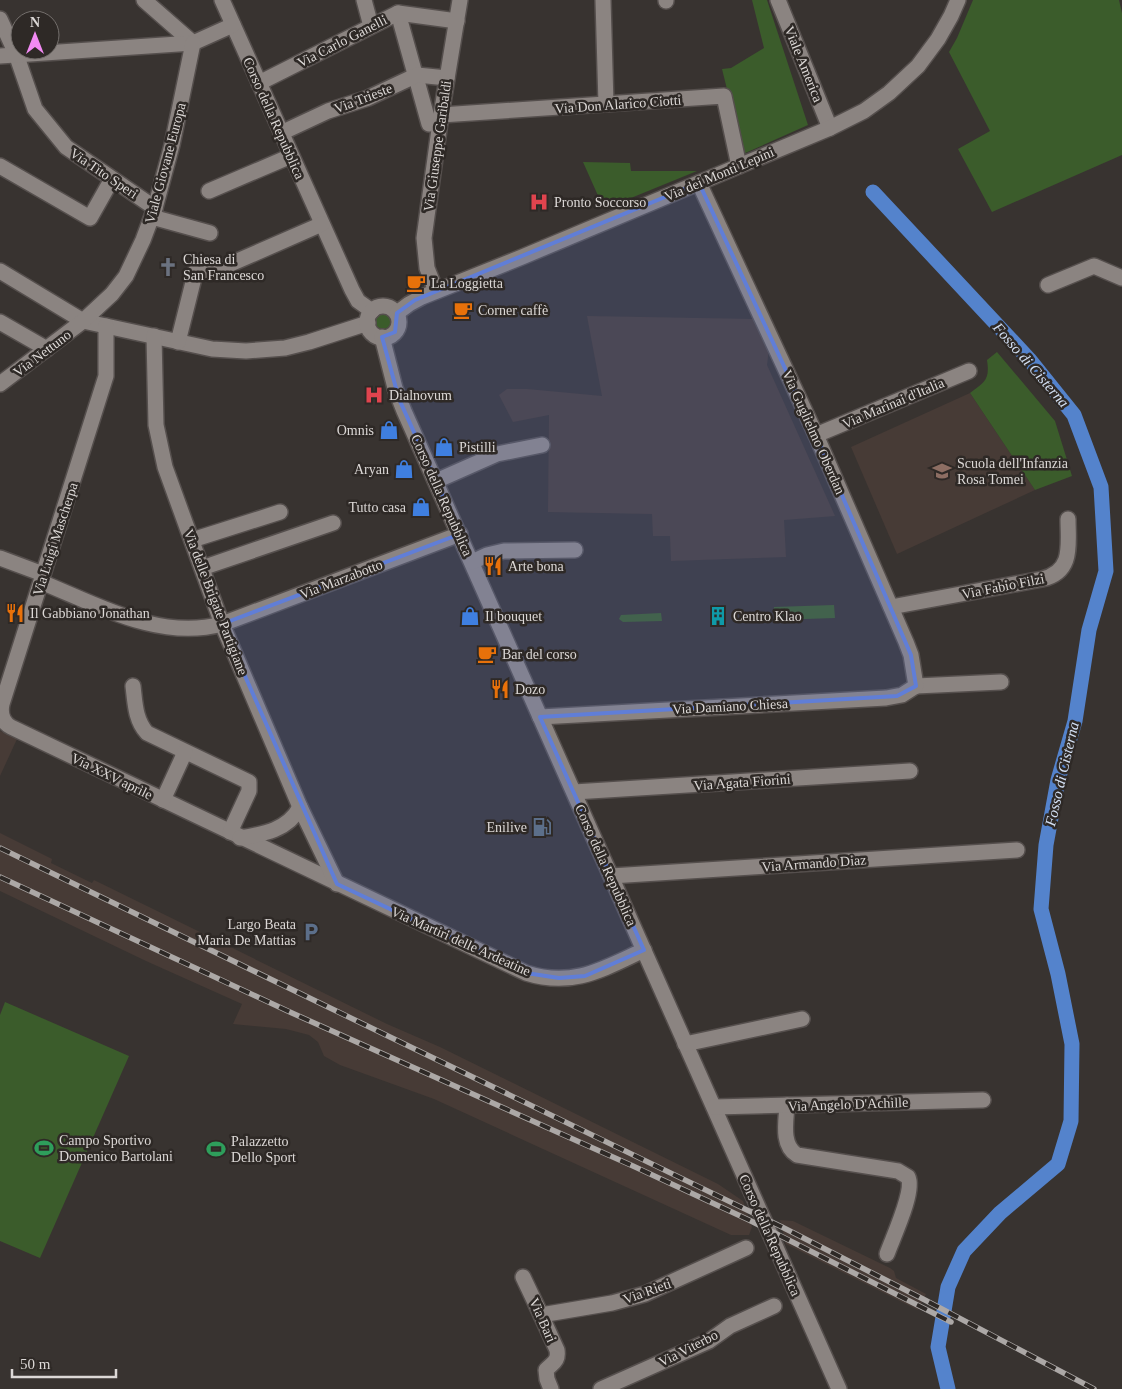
<svg xmlns="http://www.w3.org/2000/svg" width="1122" height="1389" font-family="'Times New Roman',serif">
<style>
.built{fill:#473b36}
.green{fill:#3b5c2b}
.lines{fill:none;stroke-linecap:round;stroke-linejoin:round}
.canal{stroke:#5483cc;stroke-width:15}
.minor-casing{stroke:#554f4d;stroke-width:18}
.minor{stroke:#8b8481;stroke-width:15}
.rail-casing{stroke:#aca8a6;stroke-width:5.5}
.rail{stroke:#2e2926;stroke-width:4;stroke-dasharray:11;stroke-linecap:butt}
.marked{fill:#607ed7;fill-opacity:0.2;stroke:#607ed7;stroke-width:4;stroke-linejoin:round}
.labels{text-anchor:middle;stroke-width:5;stroke-linejoin:round;paint-order:stroke}
.street-label{font-size:14px;fill:#dcd8d6;stroke:#2e2926}
.poi-label{font-size:14px;fill:#dcd8d6;stroke:#2e2926;text-anchor:start}
.water-label{font-size:15px;font-style:italic;fill:#d3e0f4;stroke:#2e2926}
</style>
<rect width="100%" height="100%" fill="#383330"/>
<!-- built -->
<g class="built">
<path d="M587,316l166,3 16,29 -2,17 68,151 -51,4 2,37 -115,4 -1,-25h-17l-1,-22 -104,-2 1,-97 -36,7 -14,-27 8,-6h20l75,7z"/>
<path d="M970,393l65,97 -138,64 -46,-107z"/>
<path d="M0,731l17,8 -17,37z"/>
<path d="M0,833l52,26 -1,4 41,20 2,-3 293,144 53,23 278,137 25,17 9,26 -3,8h-18l-297,-136 -94,-34 -16,-9 -6,-14 -9,-7 -23,-6 -53,-5 9,-20 -96,-43 -146,-70z"/>
<path d="M780,1220l13,1 97,47 4,3 2,7 30,16 -8,16 -132,-66z"/>
</g>
<!-- green -->
<g class="green">
<path d="M752,0h15l41,125 -65,29 -21,-85 9,-1 33,-20z"/>
<path d="M973,0h146l3,13v142l-130,57 -34,-63 32,-18 -41,-79 8,-14z"/>
<path d="M583,162l47,1 1,8h66l-93,38z"/>
<circle cx="383" cy="321" r="8"/>
<path d="M997,352l58,69 17,55 -37,14 -65,-97c15,-11 20,-13 17,-33z"/>
<path d="M834,605l1,13 -61,2v-13z"/>
<path d="M661,613l1,8 -39,1 -4,-3 2,-4z"/>
<path d="M5,1002l124,54 -89,202 -40,-17v-226z"/>
</g>
<g class="lines">
<!-- canal -->
<path class="canal" d="M873,192l156,167 45,56 27,72 5,84 -17,59 -14,91 -17,59 -12,65 -5,64 17,65 14,70 -1,77 -13,43 -58,49 -36,38 -16,36 -10,60 10,42"/>
<!-- minor casing -->
<g class="minor-casing">
<g id="minor">
<path d="M144,0l49,43"/>
<path d="M222,0l130,290 6,11 14,10"/>
<path d="M364,0l7,26"/>
<path d="M603,0l3,104"/>
<path d="M778,0l52,128"/>
<path d="M666,1v-1"/>
<path d="M398,13l31,111"/>
<path d="M0,19l16,35 19,55 31,38 89,61"/>
<path d="M0,56l193,-13 40,-18"/>
<path d="M259,83l139,-70 59,8"/>
<path d="M441,115l283,-19 15,70"/>
<path d="M281,133l47,-22 40,-13 49,-23 30,3"/>
<path d="M0,166l90,52 22,-39"/>
<path d="M699,183l117,252 90,207 5,13 5,31"/>
<path d="M209,191l82,-35"/>
<path d="M152,217l58,16"/>
<path d="M0,271l83,50 129,28 34,2 39,-3 24,-6 59,-19"/>
<path d="M1048,285l46,-19 28,12"/>
<path d="M436,291l-9,-23 -3,-30 17,-123 19,-115"/>
<circle cx="383" cy="322" r="16"/>
<path d="M397,313l12,-9 13,-7 100,-40 217,-91 91,-38 34,-17 25,-18 29,-27 20,-27 13,-23 7,-16"/>
<path d="M0,322l47,27"/>
<path d="M106,326v50l-104,328c-2,10 0,18 9,23l515,246c47,15 77,-4 118,-23"/>
<path d="M154,336l2,89 9,42 57,157 78,183 37,77"/>
<path d="M382,337l13,51 9,23 435,978"/>
<path d="M178,342l18,-72 14,3 112,-49"/>
<path d="M0,384l83,-63 29,-27 14,-18 17,-36 12,-32 17,-63 21,-102"/>
<path d="M816,435l153,-64"/>
<path d="M436,481l61,-27 45,-9"/>
<path d="M192,540l88,-28"/>
<path d="M0,558l43,16"/>
<path d="M472,562l15,-7 17,-4 71,-1"/>
<path d="M202,568l131,-45"/>
<path d="M41,582c57,23 118,59 181,42l238,-90"/>
<path d="M891,607l151,-28c32,-7 26,-35 26,-60"/>
<path d="M133,686c2,16 2,34 14,47l102,49v9l-19,41"/>
<path d="M916,686l85,-4"/>
<path d="M540,717l346,-19 16,-3 14,-9"/>
<path d="M574,792l336,-21"/>
<path d="M163,800l22,-48"/>
<path d="M240,838c24,-4 48,-8 60,-31"/>
<path d="M611,876l406,-26"/>
<path d="M685,1044l117,-25"/>
<path d="M787,1105c-1,17 -6,40 10,50l101,16 10,6c7,14 -15,60 -21,77"/>
<path d="M714,1107l269,-7"/>
<path d="M523,1277l18,38 16,35c2,12 -5,13 -11,20l1,9 4,10"/>
<path d="M541,1315l71,-12 33,-9 101,-46"/>
<path d="M601,1389l108,-48 21,-15 44,-20"/>
</g>
</g>
<!-- minor -->
<use href="#minor" class="minor"/>
<!-- rail casing -->
<g class="rail-casing">
<g id="rail">
<path d="M0,848l782,379 141,72 171,90"/>
<path d="M0,877l292,136 341,153 116,54 202,102"/>
</g>
</g>
<!-- rail -->
<use href="#rail" class="rail"/>
</g>
<!-- marked area -->
<path class="marked" d="M699,183l117,252 95,220 5,31 -19,10 -357,21 104,233 -59,26 -26,2 -33,-5 -189,-89 -115,-260 238,-90 -61,-135 -17,-62 13,-5 2,-19 18,-13z"/>
<!-- icons -->
<defs>
<g id="hospital-bare" transform="scale(1.5)"><path d="M-5-5h3v3.5h4V-5h3V5h-3V1.5h-4V5h-3Z" fill="#e0444e" stroke="#2e2926" stroke-width="2.5" paint-order="stroke"/></g>
<g id="church-bare" transform="scale(1.5)"><path d="M-1.2-6h2.4v3.5h3.3v2.4h-3.3V6h-2.4V-.1h-3.3v-2.4h3.3Z" fill="#6b7280" stroke="#2e2926" stroke-width="2.5" paint-order="stroke"/></g>
<g id="cafe-bare" transform="scale(1.5)"><path d="M-5.5-4.5H6V0H3Q3 3.5 0 3.5H-2.5Q-5.5 3.5-5.5 0ZM3-3.2v2h1.7v-2ZM-6 4.5H4V6H-6Z" fill="#e8710a" stroke="#2e2926" stroke-width="2.5" paint-order="stroke"/></g>
<g id="shop-bare" transform="scale(1.5)"><path d="M-5-2.5h2.3a2.7 3.5 0 0 1 5.4 0H5L5.5 6h-11ZM-1.5-2.5h3a1.5 2.3 0 0 0-3 0Z" fill="#3f7fe0" stroke="#2e2926" stroke-width="2.5" paint-order="stroke"/></g>
<g id="school-bare" transform="scale(1.5)"><path d="M0-5L7-2L0 1L-7-2ZM-4 1L0 2.5L4 1V4Q0 6-4 4Z" fill="#8d6e63" stroke="#2e2926" stroke-width="2.5" paint-order="stroke"/></g>
<g id="restaurant-bare" transform="scale(1.5)"><path d="M-5-6h1v4h1v-4h1v4h1v-4h1v5L-1.5 .5V6h-2V.5L-5-1ZM5-6V6H3V1.5H1.5Q1.5-4 5-6Z" fill="#e8710a" stroke="#2e2926" stroke-width="2.5" paint-order="stroke"/></g>
<g id="building-bare" transform="scale(1.5)"><path d="M-4-6H4V6H1V3H-1V6H-4ZM-2.5-4.3h1.7v1.8h-1.7ZM.8-4.3h1.7v1.8H.8ZM-2.5-1h1.7V.8h-1.7ZM.8-1h1.7V.8H.8Z" fill="#0f9aa8" stroke="#2e2926" stroke-width="2.5" paint-order="stroke"/></g>
<g id="fuel-bare" transform="scale(1.5)"><path d="M-5.5-6h7V0h2V4h1.3V-2.5L3-4.5l.8-.8L6-3V5H2.5V1h-1V6h-7ZM-4.2-4.7v3.2H.2V-4.7Z" fill="#5c6f8a" stroke="#2e2926" stroke-width="2.5" paint-order="stroke"/></g>
<g id="parking-bare" transform="scale(1.5)"><path d="M-3.5-5.5H1a3.5 3.5 0 0 1 0 7H-1V5.5H-3.5ZM-1-3.4V-.6H.8a1.4 1.4 0 0 0 0-2.8Z" fill="#5c6f8a" stroke="#2e2926" stroke-width="2.5" paint-order="stroke"/></g>
<g id="stadium-bare" transform="scale(1.5)"><path d="M0-5a6.5 5 0 1 0 0 10a6.5 5 0 1 0 0-10ZM-3.5-1.8h7v3.6h-7Z" fill="#2e9e5b" stroke="#2e2926" stroke-width="2.5" paint-order="stroke"/></g>
</defs>
<g fill-rule="evenodd">
<use href="#hospital-bare" x="539" y="202"/>
<use href="#church-bare" x="168" y="267"/>
<use href="#cafe-bare" x="416" y="283"/>
<use href="#cafe-bare" x="463" y="310"/>
<use href="#hospital-bare" x="374" y="395"/>
<use href="#shop-bare" x="389" y="430"/>
<use href="#shop-bare" x="444" y="447"/>
<use href="#shop-bare" x="404" y="469"/>
<use href="#school-bare" x="942" y="471"/>
<use href="#shop-bare" x="421" y="507"/>
<use href="#restaurant-bare" x="493" y="566"/>
<use href="#restaurant-bare" x="15" y="613"/>
<use href="#shop-bare" x="470" y="616"/>
<use href="#building-bare" x="718" y="616"/>
<use href="#cafe-bare" x="487" y="654"/>
<use href="#restaurant-bare" x="500" y="689"/>
<use href="#fuel-bare" x="542" y="827"/>
<use href="#parking-bare" x="311" y="932"/>
<use href="#stadium-bare" x="44" y="1148"/>
<use href="#stadium-bare" x="216" y="1149"/>
</g>
<g class="labels">
<!-- street labels -->
<g class="street-label">
<text transform="translate(342 41) rotate(-27)" y="5">Via Carlo Ganelli</text>
<text transform="translate(804 64) rotate(68)" y="5">Viale America</text>
<text transform="translate(363 98) rotate(-21)" y="5">Via Trieste</text>
<text transform="translate(618 104) rotate(-4)" y="5">Via Don Alarico Ciotti</text>
<text transform="translate(274 118) rotate(66)" y="5">Corso della Repubblica</text>
<text transform="translate(437 146) rotate(-82)" y="5">Via Giuseppe Garibaldi</text>
<text transform="translate(165 163) rotate(-75)" y="5">Viale Giovane Europa</text>
<text transform="translate(104 173) rotate(34)" y="5">Via Tito Speri</text>
<text transform="translate(719 174) rotate(-23)" y="5">Via dei Monti Lepini</text>
<text transform="translate(42 353) rotate(-37)" y="5">Via Nettuno</text>
<text transform="translate(893 403) rotate(-23)" y="5">Via Marinai d'Italia</text>
<text transform="translate(814 432) rotate(66)" y="5">Via Guglielmo Oberdan</text>
<text transform="translate(442 495) rotate(66)" y="5">Corso della Repubblica</text>
<text transform="translate(55 539) rotate(-72)" y="5">Via Luigi Mascherpa</text>
<text transform="translate(341 579) rotate(-21)" y="5">Via Marzabotto</text>
<text transform="translate(1003 586) rotate(-11)" y="5">Via Fabio Filzi</text>
<text transform="translate(216 602) rotate(69)" y="5">Via delle Brigate Partigiane</text>
<text transform="translate(730 706) rotate(-3)" y="5">Via Damiano Chiesa</text>
<text transform="translate(112 776) rotate(26)" y="5">Via XXV aprile</text>
<text transform="translate(742 782) rotate(-4)" y="5">Via Agata Fiorini</text>
<text transform="translate(814 863) rotate(-4)" y="5">Via Armando Diaz</text>
<text transform="translate(606 865) rotate(66)" y="5">Corso della Repubblica</text>
<text transform="translate(461 941) rotate(24)" y="5">Via Martiri delle Ardeatine</text>
<text transform="translate(848 1104) rotate(-2)" y="5">Via Angelo D'Achille</text>
<text transform="translate(770 1235) rotate(66)" y="5">Corso della Repubblica</text>
<text transform="translate(647 1291) rotate(-20)" y="5">Via Rieti</text>
<text transform="translate(543 1320) rotate(66)" y="5">Via Bari</text>
<text transform="translate(688 1348) rotate(-27)" y="5">Via Viterbo</text>
</g>
<!-- poi labels -->
<g class="poi-label">
<text x="554" y="207">Pronto Soccorso</text>
<text x="183" y="264">Chiesa di<tspan x="183" dy="16">San Francesco</tspan></text>
<text x="431" y="288">La Loggietta</text>
<text x="478" y="315">Corner caffè</text>
<text x="389" y="400">Dialnovum</text>
<text x="374" y="435" text-anchor="end">Omnis</text>
<text x="459" y="452">Pistilli</text>
<text x="957" y="468">Scuola dell'Infanzia<tspan x="957" dy="16">Rosa Tomei</tspan></text>
<text x="389" y="474" text-anchor="end">Aryan</text>
<text x="406" y="512" text-anchor="end">Tutto casa</text>
<text x="508" y="571">Arte bona</text>
<text x="30" y="618">Il Gabbiano Jonathan</text>
<text x="485" y="621">Il bouquet</text>
<text x="733" y="621">Centro Klao</text>
<text x="502" y="659">Bar del corso</text>
<text x="515" y="694">Dozo</text>
<text x="527" y="832" text-anchor="end">Enilive</text>
<text x="296" y="929" text-anchor="end">Largo Beata<tspan x="296" dy="16">Maria De Mattias</tspan></text>
<text x="59" y="1145">Campo Sportivo<tspan x="59" dy="16">Domenico Bartolani</tspan></text>
<text x="231" y="1146">Palazzetto<tspan x="231" dy="16">Dello Sport</tspan></text>
</g>
<!-- water labels -->
<g class="water-label">
<text transform="translate(1031 365) rotate(49)" y="5">Fosso di Cisterna</text>
<text transform="translate(1062 774) rotate(-77)" y="5">Fosso di Cisterna</text>
</g>
</g>
<!-- north arrow -->
<g transform="translate(35 35)"><circle r="24" fill="#2e2926" stroke="#746f6c"/>
<path d="M0-4L9 19L0 12L-9 19Z" fill="#f28af3"/>
<text y="-8" font-size="14" font-weight="bold" text-anchor="middle" fill="#dcd8d6">N</text>
</g>
<!-- scale -->
<path d="M12 1369v8h104v-8" fill="none" stroke="#dcd8d6" stroke-width="2.5"/>
<text x="20" y="1369" font-size="15" fill="#dcd8d6" stroke="#2e2926" stroke-width="4" paint-order="stroke">50 m</text>
</svg>
